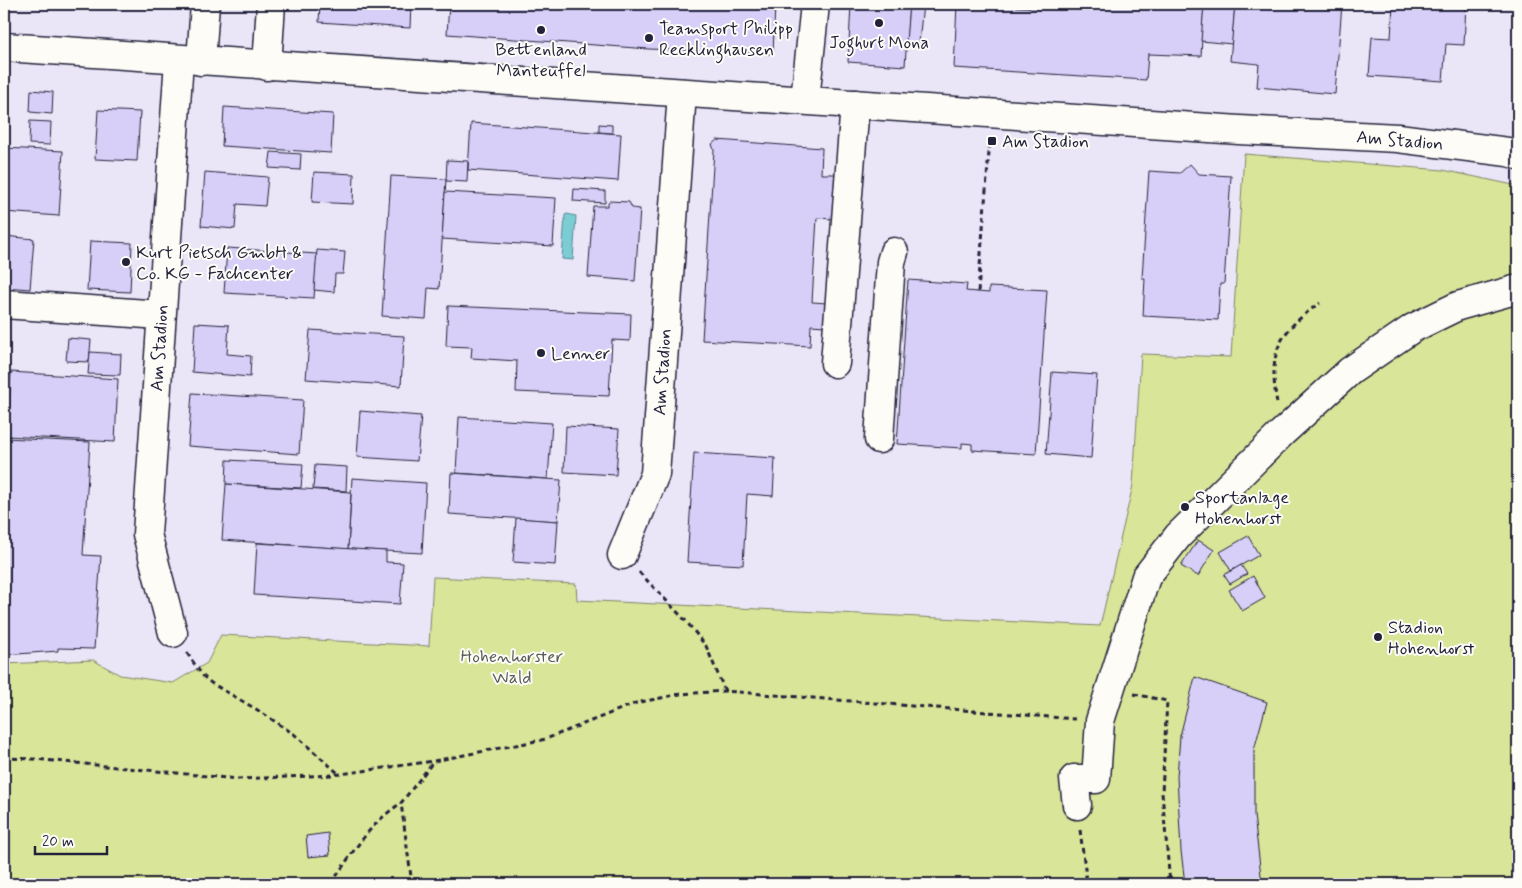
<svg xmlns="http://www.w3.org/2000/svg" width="1522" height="888" font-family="Mynerve,sans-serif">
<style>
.built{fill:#eae5f7}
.green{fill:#d9e598;stroke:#7e846a}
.water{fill:#7bcdd3;stroke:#578996}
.building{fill:#d7cff8;stroke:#22223b}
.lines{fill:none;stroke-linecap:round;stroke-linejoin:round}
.minor-casing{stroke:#22223b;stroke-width:31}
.path{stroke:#22223b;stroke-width:3;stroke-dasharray:5 4;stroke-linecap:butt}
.minor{stroke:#fdfcf7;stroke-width:28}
.poi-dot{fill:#22223b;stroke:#fdfcf7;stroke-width:2}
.labels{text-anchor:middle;stroke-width:4;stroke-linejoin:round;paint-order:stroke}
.poi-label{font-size:18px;fill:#22223b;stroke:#fdfcf7;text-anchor:start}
.street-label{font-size:18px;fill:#22223b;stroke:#fdfcf7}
.park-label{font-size:18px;fill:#595c57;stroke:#fdfcf7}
</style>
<rect width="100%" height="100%" fill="#f2eef7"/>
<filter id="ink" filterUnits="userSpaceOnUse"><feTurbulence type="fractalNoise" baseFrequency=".02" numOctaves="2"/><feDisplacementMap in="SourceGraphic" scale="10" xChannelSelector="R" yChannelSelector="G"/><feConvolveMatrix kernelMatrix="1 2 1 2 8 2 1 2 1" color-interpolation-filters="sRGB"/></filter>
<g filter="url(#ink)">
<!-- built -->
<path class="built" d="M4,4h1514v182l-75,-16 -199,-16 -13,204 -90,-4 -8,131 -33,141 -524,-26v-16l-143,-7 -4,69 -207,-11 -15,28 -34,20 -53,-8 -27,-15 -89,4z"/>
<!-- green -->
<path class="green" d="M1244,154l199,16 75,16v698h-1514v-220l89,-4 27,15 53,8 34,-20 14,-28 208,11 4,-69 143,7 1,16 523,26 33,-141 8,-131 90,3z"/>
<!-- water -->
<path class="water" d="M567,214l9,2 -3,44 -11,-1 3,-44z"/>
<!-- building -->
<g class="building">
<path d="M320,4h91l-1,24 -91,-6z"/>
<path d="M449,4h326l-2,50 -124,-5 -202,-15z"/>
<path d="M851,4h58l-4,62 -57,-4z"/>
<path d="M909,4h14l-4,39 -13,-1z"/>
<path d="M957,4l106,5 1,-5h140l-3,52 -53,-2 -2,26 -192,-12z"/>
<path d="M1204,4h31l-3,40 -31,-3z"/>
<path d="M1235,4h107l-7,90 -78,-7 2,-23 -29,-3z"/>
<path d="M1393,4h73l-2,41 -18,-1 -3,37 -74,-5 3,-39 19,1z"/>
<path d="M31,90l22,2 -1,22 -22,-2z"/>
<path d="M224,107l109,7 -2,39 -109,-7z"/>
<path d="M98,110l42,2 -3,49 -42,-2z"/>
<path d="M30,121l21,1 -1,23 -21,-1z"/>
<path d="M471,123l150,11 -3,47 -150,-11z"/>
<path d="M599,124l13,1v8l-13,-1z"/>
<path d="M717,140l105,8 -1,26h15l-3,45 -16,-1 -5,84 15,1 -2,23 -14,-1 -1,21 -108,-6 12,-190 -2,-6z"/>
<path d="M4,148l59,3 -4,65 -55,-4z"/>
<path d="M271,152l30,2 -1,16 -31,-2z"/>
<path d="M447,160l21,1 -1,21 -21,-1z"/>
<path d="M1190,164l9,10 32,2 -7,108h-4l-2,36 -75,-4 2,-38h-3l7,-107 31,2z"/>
<path d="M205,172l63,5 -3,29 -28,-2 -2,25 -34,-3z"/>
<path d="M314,172l40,2 -1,30 -41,-2z"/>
<path d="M391,176l55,3 -7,110 -11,-1 -2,31 -44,-3z"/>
<path d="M574,189l31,2v12l-32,-2z"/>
<path d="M445,192l111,6 -3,48 -111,-7z"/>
<path d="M609,201l20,1 3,6 8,1 -5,72 -47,-4 5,-71h14z"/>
<path d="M4,236l30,3 -4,50 -26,-2z"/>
<path d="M90,241l42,2 -2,49 -43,-2z"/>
<path d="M227,248l90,6 -3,44 -90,-5z"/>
<path d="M317,250l28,2 -2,22h-8l-1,18 -20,-2z"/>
<path d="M908,280l59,4 -1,7 23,2v-6l58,3 -11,164 -64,-4v-6l-10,-1v5l-65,-4z"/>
<path d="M448,306l183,8 -1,27 -18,-1 -3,56 -93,-4 1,-31 -46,-3 1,-11 -26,-1z"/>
<path d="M195,323l34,2 -2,29 24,2 -1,21 -58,-5z"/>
<path d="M310,330l94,6 -3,50 -95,-7z"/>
<path d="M68,338l23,2 -2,22 -23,-1z"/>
<path d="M90,352l31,2 -1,21 -32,-1z"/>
<path d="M11,372l107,7 -3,63 -108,-6z"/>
<path d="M1052,372l45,3 -6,83 -45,-4z"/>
<path d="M192,393l111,7 -4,54 -111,-8z"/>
<path d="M360,411l61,5 -4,45 -60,-4z"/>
<path d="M459,417l93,6 -4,56 -92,-6z"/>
<path d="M566,426l53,3 -3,46 -52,-3z"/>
<path d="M4,438l86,4 -7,113 18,1 -7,93 -36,-1v3l-54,4z"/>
<path d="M694,453l81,5 -2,38 -26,-2 -4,71 -56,-3z"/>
<path d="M227,460l76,4 -2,24 -75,-4z"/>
<path d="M315,465l32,2 -1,24 -33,-2z"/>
<path d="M451,473l110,7 -3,41 -109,-7z"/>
<path d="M352,478l74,5 -4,70 -74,-4z"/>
<path d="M226,484l125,8 -3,57 -126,-9z"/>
<path d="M516,518l42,3 -3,44 -42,-3z"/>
<path d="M1248,536l11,19 -28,16 -11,-19z"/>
<path d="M1198,540l16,10 -16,26 -17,-10z"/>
<path d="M257,543l129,8v11l17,1 -3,41 -146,-9z"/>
<path d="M1241,565l6,9 -17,10 -6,-9z"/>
<path d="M1253,576l12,22 -23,13 -13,-21z"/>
<path d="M1195,677l72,25 -13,48v65l8,69h-77l-4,-33 -4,-74 3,-41z"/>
<path d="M328,833l2,22 -22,2 -2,-21z"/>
</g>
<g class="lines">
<!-- minor casing -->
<g class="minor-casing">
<g id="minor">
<path d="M4,47l1235,83 159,8 110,14 10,3"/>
<path d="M201,61l4,-57"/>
<path d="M267,66l4,-62"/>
<path d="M805,100l10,-96"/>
<path d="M4,304l157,11"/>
<path d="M835,363l20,-259"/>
<path d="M879,439l12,-177 3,-10"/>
<path d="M622,555l33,-81 27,-381"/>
<path d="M173,633l-26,-99 32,-474"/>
<path d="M1077,805l-3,-26h22l4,-58 46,-144 32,-41 104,-103 68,-62 63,-43 45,-22 60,-17"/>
</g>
</g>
<!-- path -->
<g class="path">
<path d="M978,292l12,-153"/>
<path d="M1277,403c-9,-51 1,-71 43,-100"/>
<path d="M639,572l46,48 21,26 19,45"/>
<path d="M187,653l15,22 9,8 45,26 38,25 45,40"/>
<path d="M1134,694l33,7 -5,92 8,91"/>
<path d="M4,758l30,1 204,20 95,-4 101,-14 112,-22 90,-36 44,-9 45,-3 350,28"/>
<path d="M1080,830l7,54"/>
<path d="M331,884c23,-33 36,-58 70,-81"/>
<path d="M412,884l-11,-81 32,-41"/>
</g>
<!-- minor -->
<use href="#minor" class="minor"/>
</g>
</g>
<!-- markers -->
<g class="poi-dot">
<circle cx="879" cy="23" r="5"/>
<circle cx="541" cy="30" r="5"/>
<circle cx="649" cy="38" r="5"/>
<rect x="987" y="136" width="10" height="10" rx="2.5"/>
<circle cx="126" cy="262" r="5"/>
<circle cx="541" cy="353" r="5"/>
<circle cx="1185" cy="507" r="5"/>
<circle cx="1378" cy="637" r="5"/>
</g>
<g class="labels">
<!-- poi labels -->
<g class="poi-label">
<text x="659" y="34">Teamsport Philipp<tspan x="659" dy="21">Recklinghausen</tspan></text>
<text x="879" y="48" text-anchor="middle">Joghurt Mona</text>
<text x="541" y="55" text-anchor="middle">Bettenland<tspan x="541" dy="21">Manteuffel</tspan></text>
<text x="1002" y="147">Am Stadion</text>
<text x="136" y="258">Kurt Pietsch GmbH &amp;<tspan x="136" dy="21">Co. KG - Fachcenter</tspan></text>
<text x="551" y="359">Lenner</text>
<text x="1195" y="503">Sportanlage<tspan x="1195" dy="21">Hohenhorst</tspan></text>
<text x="1388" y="633">Stadion<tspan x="1388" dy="21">Hohenhorst</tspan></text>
</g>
<!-- street labels -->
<g class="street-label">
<text transform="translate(1400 140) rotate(5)" y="6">Am Stadion</text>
<text transform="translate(159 348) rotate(-86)" y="6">Am Stadion</text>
<text transform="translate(662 372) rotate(-86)" y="6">Am Stadion</text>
</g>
<!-- park labels -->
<g class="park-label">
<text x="512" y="662">Hohenhorster<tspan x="512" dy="21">Wald</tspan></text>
</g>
</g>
<!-- margin -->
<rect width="1522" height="888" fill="none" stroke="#fdfcf7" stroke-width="20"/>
<rect x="10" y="10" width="1502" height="868" fill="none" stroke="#22223b" stroke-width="2" filter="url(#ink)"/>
<!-- scale -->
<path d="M35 846v8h72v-8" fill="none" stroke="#22223b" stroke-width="2.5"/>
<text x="42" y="846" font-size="15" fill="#22223b" stroke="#fdfcf7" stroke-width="4" paint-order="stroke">20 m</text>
</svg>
